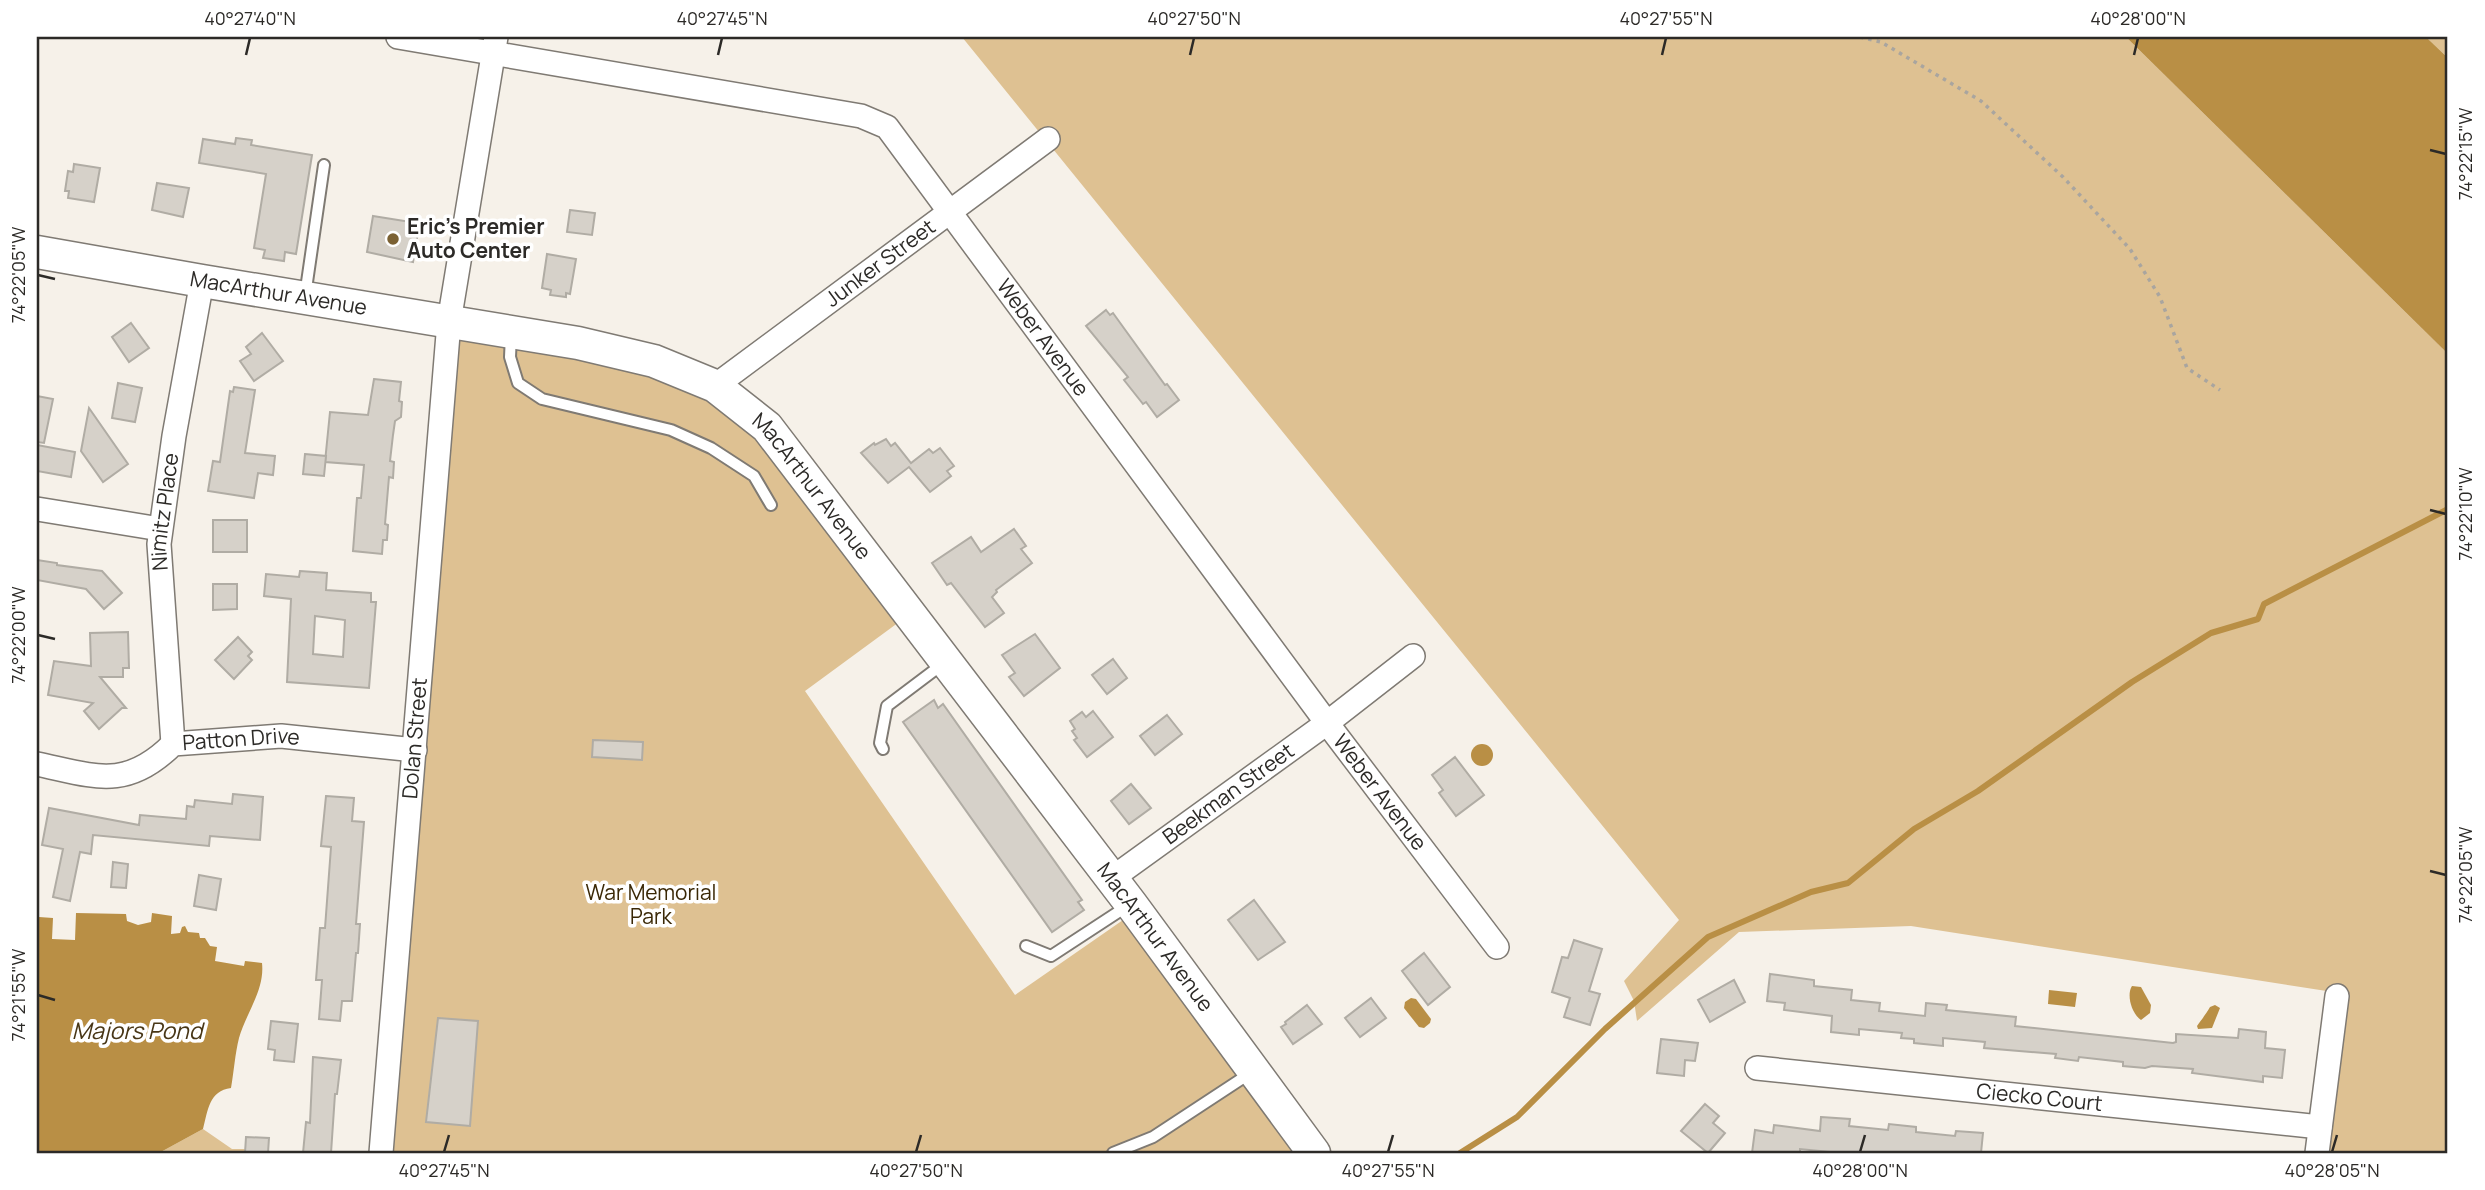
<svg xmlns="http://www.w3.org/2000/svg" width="2485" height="1190" font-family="Manrope,sans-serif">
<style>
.green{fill:#dec192}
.water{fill:#b98f45}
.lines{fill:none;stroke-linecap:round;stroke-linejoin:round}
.stream{stroke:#b98f45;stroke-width:6}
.building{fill:#d6d1c9;stroke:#b0aca4;stroke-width:2;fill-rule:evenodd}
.lane-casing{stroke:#7f7a73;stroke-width:14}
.street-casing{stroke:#7f7a73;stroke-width:26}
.secondary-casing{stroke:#7f7a73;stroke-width:35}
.path{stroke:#a9a59f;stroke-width:3.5;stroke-dasharray:3.5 5;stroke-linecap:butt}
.lane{stroke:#fff;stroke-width:10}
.street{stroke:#fff;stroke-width:23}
.secondary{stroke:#fff;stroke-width:32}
.ticks{fill:none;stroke:#2c2a27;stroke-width:2.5}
.poi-dot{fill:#7b6133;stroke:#fff;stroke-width:2.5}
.labels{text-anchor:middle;stroke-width:7;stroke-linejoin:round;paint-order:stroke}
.poi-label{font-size:21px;font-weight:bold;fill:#2c2a27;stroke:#fff;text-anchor:start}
.street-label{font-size:21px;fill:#2c2a27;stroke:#fff}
.park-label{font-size:21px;fill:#3a2806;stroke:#fff}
.water-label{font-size:23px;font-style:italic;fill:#483616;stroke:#fff}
.neatline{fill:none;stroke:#2c2a27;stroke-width:2.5}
.ticks-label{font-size:18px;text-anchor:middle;fill:#2c2a27}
</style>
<rect width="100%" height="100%" fill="#f6f1e9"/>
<!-- green -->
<g class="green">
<path d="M962,37h1164l322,317v799h-131l16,-161 -422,-66 -172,6 -102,89 -3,-20 -10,-20 55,-61z"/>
<path d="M2426,37h22v21z"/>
<path d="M449,322l266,64 195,228 -105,77 210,304 121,-84 178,242h-933z"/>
<path d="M203,1129l29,20h13v4h-86z"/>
</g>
<!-- water -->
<g class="water">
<path d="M2126,37h300l22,21v296z"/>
<circle cx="1482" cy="755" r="11"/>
<path d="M76,913l50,1 1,7 11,4 13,-3 1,-9 20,3 -1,18 9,-1 2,-6 3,-1 3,6 11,1 1,5h5l5,8 7,1 -2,14 29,5 1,-5 17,2c3,27 -16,50 -23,75 -4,16 -5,33 -8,50 -22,3 -23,22 -28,41l-44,24h-122v-219l2,-17 14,1 -1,21 23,1z"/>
<path d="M2132,986l9,1 10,18 -1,8 -9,7c-9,-6 -15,-25 -9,-34z"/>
<path d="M2049,990l28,3 -2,14 -27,-3z"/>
<path d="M1411,998l5,1 15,20 -1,4 -6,5 -5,-1 -15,-19 1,-6z"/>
<path d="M2215,1005l5,3 -8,20 -14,1 -1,-3c5,-7 9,-12 13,-19z"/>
</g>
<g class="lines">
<!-- stream -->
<path class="stream" d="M1460,1153l57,-36 88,-88 103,-92 103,-45 37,-9 66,-54 64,-38 154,-109 79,-49 47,-14 6,-15 184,-95"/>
</g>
<!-- building -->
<g class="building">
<path d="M236,138l16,2 -1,5 61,10 -16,99 -11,-2 -1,9 -21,-3 2,-8 -11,-2 12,-74 -67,-11 4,-24 32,5z"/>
<path d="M74,164l26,4 -6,34 -26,-4 1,-7h-4l3,-20 5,1z"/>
<path d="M157,183l32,5 -6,29 -31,-7z"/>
<path d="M570,210l25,3 -3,22 -25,-3z"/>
<path d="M373,216l44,7 -1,2 3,1 -6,36 -46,-10z"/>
<path d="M547,254l29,5 -6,35 -4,-1v4l-16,-2 1,-5 -9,-2z"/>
<path d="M1106,310l4,5 3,-2 52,72 2,-1 12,16 -22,17 -11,-15 -3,2 -19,-24 4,-3 -42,-51z"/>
<path d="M131,323l18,25 -20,14 -17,-25z"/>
<path d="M262,333l21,28 -29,20 -14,-20 11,-7 -5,-7z"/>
<path d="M374,379l27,3 -2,19 3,1 -1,15 -6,4 -2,14 -3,26 4,1 -1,16 -4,-1 -4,47 3,1 -1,15h-4l-1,14 -29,-3 4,-53h4l3,-33 -39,-3 5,-50 38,3z"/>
<path d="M118,383l24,5 -7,34 -23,-4z"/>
<path d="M234,387l21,3 -10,63 30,3 -2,19 -15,-2 -4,25 -46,-7 5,-30 7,1 10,-71 3,1z"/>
<path d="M37,396l16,3 -9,44 -7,-1z"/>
<path d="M89,408l39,56 -25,18 -22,-31z"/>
<path d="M886,439l5,7 4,-3 16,20 18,-14 4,4 7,-5 14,18 -7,5 4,5 -21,16 -21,-25 -21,16 -27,-30 13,-10 1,2z"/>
<path d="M37,445l38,7 -4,25 -34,-6z"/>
<path d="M305,454l21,2 -2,20 -21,-2z"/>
<rect x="213" y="520" width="34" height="32"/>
<path d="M1014,529l12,17 -5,3 11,14 -36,27 1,2 -5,5 12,16 -19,14 -34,-44 -4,2 -15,-22 39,-26 10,15z"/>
<path d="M37,560l20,3v2l45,6 20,22 -18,16 -18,-20 -49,-9z"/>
<path d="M300,571l27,2 -1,17 45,3v9h5l-7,86 -82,-6 4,-83 -27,-3 2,-22 33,3zM315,616l30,4 -2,37 -30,-3z"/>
<path d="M213,584h24v25l-24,1z"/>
<path d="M128,632l1,36h-6v9h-23l26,31h-4l-23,21 -15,-18 9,-8 -45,-8 6,-34 37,5 -1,-33z"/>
<path d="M1035,634l25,34 -36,28 -15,-19 6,-4 -13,-18z"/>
<path d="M238,637l14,15 -4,4 4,4 -18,19 -19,-19z"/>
<path d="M1113,659l14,19 -20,16 -15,-19z"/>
<path d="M934,700l4,8 5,-4 139,196 -4,2 6,8 -32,22 -149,-210z"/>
<path d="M1093,711l20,26 -26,20 -13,-17 3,-2 -5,-7 3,-2 -5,-8 12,-9 4,5z"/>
<path d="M1167,715l15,19 -27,21 -15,-19z"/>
<path d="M593,740l50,2 -1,18 -50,-3z"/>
<path d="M1455,757l29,38 -28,21 -17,-23 4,-3 -11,-15z"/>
<path d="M1131,784l20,24 -22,16 -18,-23z"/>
<path d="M233,794l30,3 -3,43 -50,-4 -1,10 -116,-11 -2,19 -11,-2 -10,49 -17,-4 10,-48 -21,-4 7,-37 90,17 1,-10 46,4 1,-13 7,1 1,-7 37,4z"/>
<path d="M326,796l28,2 -2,23 12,1 -8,102h4l-2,29h-2l-4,48h-10l-2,20 -21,-2 3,-39h-6l4,-52h5l6,-81 -10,-1z"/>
<path d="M113,862l15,2 -2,24 -15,-1z"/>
<path d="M199,875l22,4 -5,31 -22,-4z"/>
<path d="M1254,900l31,42 -27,18 -30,-40z"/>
<path d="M1574,940l28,9 -13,42 11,3 -10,31 -26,-8 6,-19 -18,-6 10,-35 6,1z"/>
<path d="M1424,953l26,34 -22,18 -26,-34z"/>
<path d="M1770,974l44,6v6l38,4 -1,10 29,3 -1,8 46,5 1,-13 21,2 -1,5 70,7 -1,9 158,17 3,-1v-8l62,4 1,-9 27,3 -1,16 20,2 -3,28 -19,-2v6l-71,-9 1,-4 -41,-3 -7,2 -22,-2v-4l-44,-5 -1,4 -23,-3 1,-4 -72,-6 1,-6 -42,-4v8l-29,-3v-4l-13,-1 1,-5 -43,-4v6l-28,-3 1,-16 -48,-6 1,-7 -18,-2z"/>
<path d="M1734,980l11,22 -35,20 -12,-22z"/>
<path d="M1371,998l15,20 -26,19 -15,-19z"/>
<path d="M1307,1005l15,19 -29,20 -12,-17 5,-3 -1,-2z"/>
<path d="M438,1018l40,3 -8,105 -44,-4z"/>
<path d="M271,1021l27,3 -4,38 -20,-2 1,-10 -7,-1z"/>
<path d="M1661,1039l37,4 -3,18 -10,-1 -1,16 -27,-3z"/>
<path d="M313,1057l28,3 -4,34h-2l-4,59h-28l3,-31 4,1z"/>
<path d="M1705,1104l14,12 -6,7 12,10 -17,20 -27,-22z"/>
<path d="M1821,1117l29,2 -1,7 39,4 1,-6 27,3v5l39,4 1,-5 27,2 -2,20h-140l-41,-4v4h-48l3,-23 18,3 1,-8 46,6z"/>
<path d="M246,1137l23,1 -1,15h-23z"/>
</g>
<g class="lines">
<!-- lane casing -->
<g class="lane-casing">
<g id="lane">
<path d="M305,296l19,-131"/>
<path d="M511,335l-1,22 8,26 24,16 129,31 40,18 43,28 17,29"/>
<path d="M883,749l-3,-6 7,-37 57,-43"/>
<path d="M1026,946l25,10 78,-51"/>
<path d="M1113,1153l40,-16 99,-65"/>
</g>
</g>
<!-- street casing -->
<g class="street-casing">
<g id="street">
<path id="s1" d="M398,37l463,79 26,11 440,596 170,224"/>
<path id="s2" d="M715,386l333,-247"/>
<path d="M37,509l123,20"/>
<path id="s3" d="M173,744l-14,-200 15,-108 28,-155"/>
<path id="s4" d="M37,764c57,12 89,27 136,-20l108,-8 134,14"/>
<path id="s5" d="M1111,879l216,-156 86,-67"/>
<path id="s6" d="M1757,1068l563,59"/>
<path id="s7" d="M381,1153l68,-831 47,-285"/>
<path d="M2317,1153l20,-157"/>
</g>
</g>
<!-- secondary casing -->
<g class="secondary-casing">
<g id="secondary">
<path id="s8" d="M37,252l165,29 376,62 76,18 61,25 52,41 364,477 183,249"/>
</g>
</g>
<!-- path -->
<path class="path" d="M1860,37l21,5 100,59 82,76 67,72 30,48 27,71 33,22"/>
<!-- lane -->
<use href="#lane" class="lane"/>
<!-- street -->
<use href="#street" class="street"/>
<!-- secondary -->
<use href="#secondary" class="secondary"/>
</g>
<!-- ticks -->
<path class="ticks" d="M246,55l4,-17M718,55l4,-17M1190,55l4,-17M1662,55l4,-17M2134,55l4,-17M2430,150l16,4M38,275l17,4M2430,510l16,4M38,635l17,4M2430,871l16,4M38,995l17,5M444,1152l5,-17M916,1152l5,-17M1388,1152l5,-17M1860,1152l5,-17M2332,1152l5,-17"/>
<!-- markers -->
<circle class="poi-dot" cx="393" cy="239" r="7"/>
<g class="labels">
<!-- poi labels -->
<g class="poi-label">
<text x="407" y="234">Eric's Premier<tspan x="407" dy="24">Auto Center</tspan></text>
</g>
<!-- street labels -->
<g class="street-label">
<text dy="7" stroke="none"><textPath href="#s2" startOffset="206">Junker Street</textPath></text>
<text dy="7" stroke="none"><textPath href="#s8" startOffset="245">MacArthur Avenue</textPath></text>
<text dy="7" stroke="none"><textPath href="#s1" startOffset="760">Weber Avenue</textPath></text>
<text dy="7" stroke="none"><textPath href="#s8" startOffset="833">MacArthur Avenue</textPath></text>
<text dy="7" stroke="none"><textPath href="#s3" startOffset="233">Nimitz Place</textPath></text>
<text dy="7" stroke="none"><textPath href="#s7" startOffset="416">Dolan Street</textPath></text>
<text dy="7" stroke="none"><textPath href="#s4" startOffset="215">Patton Drive</textPath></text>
<text dy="7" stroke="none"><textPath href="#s1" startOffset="1326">Weber Avenue</textPath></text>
<text dy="7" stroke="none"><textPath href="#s5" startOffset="145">Beekman Street</textPath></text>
<text dy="7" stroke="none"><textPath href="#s8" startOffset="1400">MacArthur Avenue</textPath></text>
<text dy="7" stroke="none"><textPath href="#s6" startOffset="284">Ciecko Court</textPath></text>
</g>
<!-- park labels -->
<g class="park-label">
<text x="651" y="900">War Memorial<tspan x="651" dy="24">Park</tspan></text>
</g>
<!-- water labels -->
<g class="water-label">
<text x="137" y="1039">Majors Pond</text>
</g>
</g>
<!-- border -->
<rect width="2485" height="1190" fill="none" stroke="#ffffff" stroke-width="77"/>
<rect x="38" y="38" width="2408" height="1114" class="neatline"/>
<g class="ticks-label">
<text x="250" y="25">40°27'40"N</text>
<text x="722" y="25">40°27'45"N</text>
<text x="1194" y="25">40°27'50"N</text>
<text x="1666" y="25">40°27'55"N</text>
<text x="2138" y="25">40°28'00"N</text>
<text transform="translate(2466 154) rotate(-90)" y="6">74°22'15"W</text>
<text transform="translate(19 275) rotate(-90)" y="6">74°22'05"W</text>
<text transform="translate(2466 514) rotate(-90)" y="6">74°22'10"W</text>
<text transform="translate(19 635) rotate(-90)" y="6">74°22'00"W</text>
<text transform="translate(2466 875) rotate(-90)" y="6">74°22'05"W</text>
<text transform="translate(19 995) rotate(-90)" y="6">74°21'55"W</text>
<text x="444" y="1177">40°27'45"N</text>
<text x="916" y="1177">40°27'50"N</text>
<text x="1388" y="1177">40°27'55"N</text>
<text x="1860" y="1177">40°28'00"N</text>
<text x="2332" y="1177">40°28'05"N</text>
</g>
</svg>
